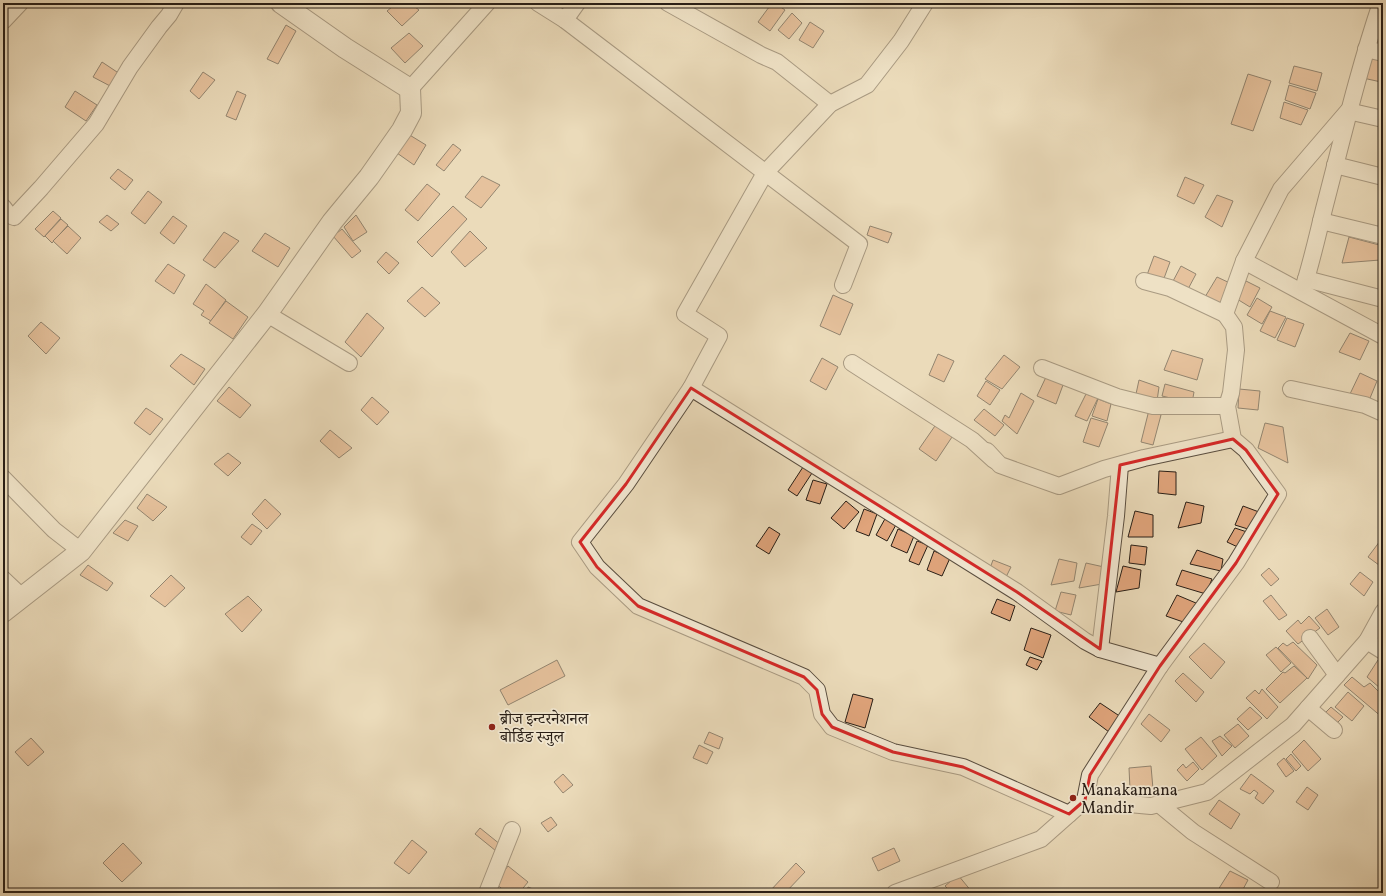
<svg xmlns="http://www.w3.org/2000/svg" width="1386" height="896" font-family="Vollkorn,'Noto Serif Devanagari',serif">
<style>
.building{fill:#e0a47b;stroke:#281e16}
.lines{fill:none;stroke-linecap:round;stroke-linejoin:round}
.minor-casing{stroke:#594d3f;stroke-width:18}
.tertiary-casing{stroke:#594d3f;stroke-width:22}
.minor{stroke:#f2e8d2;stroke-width:16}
.tertiary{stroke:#f2e8d2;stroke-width:20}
.marked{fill:none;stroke:#d62828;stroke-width:3;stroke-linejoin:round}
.poi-dot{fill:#8f2418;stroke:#f2e8d2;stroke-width:1.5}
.labels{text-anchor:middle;stroke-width:3.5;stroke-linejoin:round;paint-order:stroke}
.poi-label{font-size:16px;fill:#281e16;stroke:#f2e8d2;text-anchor:start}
</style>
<rect width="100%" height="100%" fill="#ebdbba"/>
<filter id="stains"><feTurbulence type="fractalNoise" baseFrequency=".005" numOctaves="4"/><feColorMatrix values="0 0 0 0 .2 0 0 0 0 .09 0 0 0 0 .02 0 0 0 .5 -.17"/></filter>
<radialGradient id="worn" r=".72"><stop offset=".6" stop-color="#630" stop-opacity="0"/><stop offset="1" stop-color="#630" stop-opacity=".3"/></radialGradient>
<!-- building -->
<g class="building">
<path d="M397,3h13l9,7 -17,16 -15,-15z"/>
<path d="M772,3h3l10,7 -15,21 -12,-9z"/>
<path d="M792,13l10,10 -13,16 -11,-9z"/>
<path d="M810,22l14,9 -11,17 -14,-8z"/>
<path d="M286,25l10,6 -18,33 -11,-5z"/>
<path d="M409,33l14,13 -18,17 -14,-15z"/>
<path d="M1368,57l15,3v12l-2,10 -18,-4z"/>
<path d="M102,62l18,12 -8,13 -19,-10z"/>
<path d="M1294,66l28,7 -5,18 -28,-8z"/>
<path d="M203,72l12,8 -16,19 -9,-8z"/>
<path d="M1248,74l23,7 -18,50 -22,-7z"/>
<path d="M1289,85l27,8 -6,16 -25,-9z"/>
<path d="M75,91l22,14 -11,16 -21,-14z"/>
<path d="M237,91l9,4 -10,25 -10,-4z"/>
<path d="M1284,102l24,8 -7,15 -21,-7z"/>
<path d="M408,134l18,11 -12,20 -17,-12z"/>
<path d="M453,144l8,6 -17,21 -8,-6z"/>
<path d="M118,169l15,11 -8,10 -15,-12z"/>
<path d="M482,176l18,9 -19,23 -16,-11z"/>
<path d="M1185,177l19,8 -10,19 -17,-8z"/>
<path d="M427,184l13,10 -22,27 -13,-11z"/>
<path d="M148,191l14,11 -17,22 -14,-11z"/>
<path d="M1217,195l16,6 -11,26 -17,-10z"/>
<path d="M453,206l14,13 -35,38 -15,-15z"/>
<path d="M53,211l8,7 -17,19 -9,-8z"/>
<path d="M107,215l12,9 -8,7 -12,-9z"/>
<path d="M356,215l11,17 -14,9 -9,-14z"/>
<path d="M173,216l14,10 -13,18 -14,-11z"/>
<path d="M61,219l7,6 -16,18 -7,-7z"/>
<path d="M68,226l13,12 -14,16 -14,-13z"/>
<path d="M870,226l22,7 -4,10 -21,-8z"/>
<path d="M342,229l19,22 -9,7 -19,-22z"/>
<path d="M470,231l17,17 -22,19 -14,-15z"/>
<path d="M224,232l15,9 -24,27 -12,-8z"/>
<path d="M265,233l25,15 -12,19 -26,-16z"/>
<path d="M1349,237l34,9v7l-3,7 -38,3z"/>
<path d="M386,252l13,11 -10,11 -12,-12z"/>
<path d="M1154,256l16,6 -7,19 -16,-6z"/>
<path d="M168,264l17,11 -11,19 -19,-13z"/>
<path d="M1181,266l15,8 -9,17 -15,-8z"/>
<path d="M1217,277l15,7 -11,21 -16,-8z"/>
<path d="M1246,281l14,7 -10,19 -13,-8z"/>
<path d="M206,284l20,16 -15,21 -10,-6 3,-4 -11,-7z"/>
<path d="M422,287l18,16 -15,14 -18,-16z"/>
<path d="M833,295l20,9 -13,31 -20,-9z"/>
<path d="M1257,298l15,9 -10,17 -15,-9z"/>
<path d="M226,301l22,16 -15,22 -24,-16z"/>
<path d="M1270,311l16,6 -11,21 -15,-7z"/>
<path d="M367,313l17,15 -23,29 -16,-15z"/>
<path d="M1287,318l17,6 -9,23 -18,-7z"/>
<path d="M41,322l19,16 -14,16 -18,-18z"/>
<path d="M1350,333l19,8 -9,19 -21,-8z"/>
<path d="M1172,350l31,9 -6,21 -33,-10z"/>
<path d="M181,354l24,15 -11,16 -24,-19z"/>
<path d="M938,354l16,7 -10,21 -15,-7z"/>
<path d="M1004,355l16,12 -18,22 -17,-10z"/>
<path d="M822,358l16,9 -12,23 -16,-9z"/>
<path d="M1360,373l17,8 -9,22 -18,-9z"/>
<path d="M1046,377l17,8 -7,19 -19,-8z"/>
<path d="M1139,380l20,7 -2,14 -21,-7z"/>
<path d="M986,381l14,9 -10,15 -13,-9z"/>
<path d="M1165,384l29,8 -2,11 -30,-7z"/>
<path d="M229,387l22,18 -11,13 -23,-17z"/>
<path d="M1239,389l21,2 -2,19 -20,-2z"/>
<path d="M1021,393l13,8 -17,33 -15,-13 3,-6 4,3z"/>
<path d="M1086,394l12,4 -11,23 -12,-5z"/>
<path d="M372,397l17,15 -12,13 -16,-15z"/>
<path d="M1098,399l13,5 -4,17 -15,-5z"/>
<path d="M146,408l17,11 -13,16 -16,-12z"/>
<path d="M984,409l20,16 -9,11 -21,-16z"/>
<path d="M1149,410l12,5 -8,30 -12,-3z"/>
<path d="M1091,418l17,5 -9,24 -16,-5z"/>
<path d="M937,423l17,11 -18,27 -17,-12z"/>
<path d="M1265,423l18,4 5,36 -30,-15z"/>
<path d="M330,430l22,18 -13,10 -19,-17z"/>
<path d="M228,453l13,10 -13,13 -14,-12z"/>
<path d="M803,467l9,6 -15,23 -9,-6z"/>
<path d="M1159,471l17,1v23l-18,-2z"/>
<path d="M813,480l14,4 -7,20 -14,-4z"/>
<path d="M147,494l20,13 -14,14 -16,-13z"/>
<path d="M265,499l16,15 -14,15 -15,-15z"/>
<path d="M846,501l13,11 -15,17 -13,-11z"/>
<path d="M1186,502l18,4 -3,17 -23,5z"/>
<path d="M1243,506l16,6 -8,18 -16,-5z"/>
<path d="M864,509l13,5 -8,22 -13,-5z"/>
<path d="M1135,511l18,4v22h-25z"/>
<path d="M886,517l11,6 -10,18 -11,-6z"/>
<path d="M125,520l13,6 -10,15 -15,-8z"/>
<path d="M252,524l10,7 -11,14 -10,-8z"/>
<path d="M769,527l11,7 -11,20 -13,-8z"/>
<path d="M1235,528l15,5 -8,16 -15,-7z"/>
<path d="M898,529l16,7 -7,17 -16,-7z"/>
<path d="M917,541l11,4 -9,20 -10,-4z"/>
<path d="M1380,541l3,3v24l-15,-11z"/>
<path d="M1131,545l16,2 -2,18 -16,-2z"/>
<path d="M1197,550l26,9 -2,12 -31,-7z"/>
<path d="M934,551l16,7 -8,18 -15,-6z"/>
<path d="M1059,559l18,4 -3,18 -23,4z"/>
<path d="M993,560l18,7 -6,12 -16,-8z"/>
<path d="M1086,563l18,4 -2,17 -23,4z"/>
<path d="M88,565l25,18 -6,8 -27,-16z"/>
<path d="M1123,566l18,4 -2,18 -23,4z"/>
<path d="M1269,568l10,11 -8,7 -10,-11z"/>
<path d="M1182,570l30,9 -6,15 -30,-9z"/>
<path d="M1360,572l13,10 -9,14 -14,-12z"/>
<path d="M171,575l14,13 -20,19 -15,-11z"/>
<path d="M1061,592l15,3 -5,20 -16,-4z"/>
<path d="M1177,595l26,11 -14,18 -23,-8z"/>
<path d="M1271,595l16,20 -8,5 -16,-19z"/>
<path d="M248,596l14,14 -20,22 -17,-18z"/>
<path d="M997,599l18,7 -5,15 -19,-8z"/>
<path d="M1327,609l12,18 -11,8 -13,-17z"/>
<path d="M1309,616l11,12 -22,16 -12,-13 12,-11 3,4z"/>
<path d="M1031,628l20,7 -8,23 -19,-8z"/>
<path d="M1293,642l24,23 -9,14 -30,-31 5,-5 4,3z"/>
<path d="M1204,643l21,19 -14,17 -22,-22z"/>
<path d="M1276,647l15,16 -10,9 -15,-17z"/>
<path d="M1030,657l12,4 -5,9 -11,-5z"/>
<path d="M557,660l8,16 -57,29 -8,-15z"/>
<path d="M1378,660l5,4v19l-3,5 -13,-11z"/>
<path d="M1294,666l13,12 -27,25 -14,-14 17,-17 2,1z"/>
<path d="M1183,673l21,19 -8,10 -21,-21z"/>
<path d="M1352,677l12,10 6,-4 13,13v22l-39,-33z"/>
<path d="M1262,689l16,18 -11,12 -21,-21 9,-8 4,4z"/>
<path d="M1348,692l16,14 -12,15 -17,-14z"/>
<path d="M853,694l20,5 -8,29 -20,-6z"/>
<path d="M1100,703l21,14 -12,15 -20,-15z"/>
<path d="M1250,707l12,11 -14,12 -11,-11z"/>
<path d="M1331,707l12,10 -9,9 -11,-11z"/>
<path d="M1149,714l21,16 -9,12 -20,-18z"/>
<path d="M1238,724l11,12 -14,12 -11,-13z"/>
<path d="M709,732l14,6 -4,11 -15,-6z"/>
<path d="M1220,736l12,10 -10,10 -10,-15z"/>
<path d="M1201,737l16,19 -15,14 -17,-21z"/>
<path d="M31,738l13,14 -16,14 -13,-14z"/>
<path d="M1304,740l17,19 -13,12 -16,-19z"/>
<path d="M699,745l14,7 -6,12 -14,-6z"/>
<path d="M1291,754l10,12 -5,5 -10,-12z"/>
<path d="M1284,758l10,13 -8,6 -9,-13z"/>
<path d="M1193,762l6,7 -12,12 -10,-11 6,-6 3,4z"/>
<path d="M1151,766l2,23h-23l-1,-21z"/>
<path d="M563,774l10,11 -10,8 -9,-11z"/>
<path d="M1251,774l23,17 -11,13 -8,-6 3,-5 -4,-3 -4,4 -10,-5z"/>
<path d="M1307,787l11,8 -10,15 -12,-8z"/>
<path d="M1219,800l21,14 -9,15 -22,-15z"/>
<path d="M551,817l6,8 -9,7 -7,-9z"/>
<path d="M480,828l21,17 -5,6 -21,-17z"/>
<path d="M412,840l15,12 -18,22 -15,-11z"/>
<path d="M123,843l19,20 -20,19 -19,-19z"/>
<path d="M894,848l6,13 -22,10 -6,-13z"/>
<path d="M796,863l9,9 -20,21h-12l-3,-2z"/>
<path d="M508,866l20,16 -9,11h-12l-12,-10z"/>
<path d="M1230,871l18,9 -7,13h-25z"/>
<path d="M958,875l14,17 -2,1h-18l-7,-7z"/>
<path d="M528,887l10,4 -1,2h-11z"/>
</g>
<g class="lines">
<!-- minor casing -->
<g class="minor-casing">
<g id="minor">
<path d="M538,3l27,17 294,224 -16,41"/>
<path d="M668,3l93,52 16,7 53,42"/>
<path d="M925,3l-24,38 -34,44 -37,19 -65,69 -80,141 34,22 -28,52 -65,96 -46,58 17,25 41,39 166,71 13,13 5,24 10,13 61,25 70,15 106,47"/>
<path d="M565,20l12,-17"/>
<path d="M3,21l17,-18"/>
<path d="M1366,49l17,4"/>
<path d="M410,89l77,-86"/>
<path d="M1335,165l48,12"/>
<path d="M3,207l6,8 5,2 27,-29 55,-64 34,-57 29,-40 10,-12 7,-12"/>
<path d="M1321,221l62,15"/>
<path d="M1244,261l139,75"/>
<path d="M1306,279l77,20"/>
<path d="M1144,281l26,7 55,26"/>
<path d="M1302,292c9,-27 15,-55 22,-83 18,-69 34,-138 57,-206"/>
<path d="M267,314l82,49"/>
<path d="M852,363l120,77 22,20"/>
<path d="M1042,368l75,29 36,9h74"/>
<path d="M691,388l326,204 68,49 15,8"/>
<path d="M1291,389l74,16 18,8"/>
<path d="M987,451l13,14 59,21 45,-17 40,-11 89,-19"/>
<path d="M1120,465l-4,51 -16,133 60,17"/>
<path d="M3,478l51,52 27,21"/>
<path d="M3,579l19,18"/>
<path d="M1310,638l27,37"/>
<path d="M1367,641l16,10"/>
<path d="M1308,708l26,22"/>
<path d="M1085,800l5,-25 70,-109 76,-103 42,-69 -32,-44 -13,-11 -6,-33 4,-13 5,-43 -2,-23 -9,-13 19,-53 37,-72 67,-78 35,8"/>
<path d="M1159,804l34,28 78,50"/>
<path d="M487,893l25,-63"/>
<path d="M895,893l146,-54 44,-39 66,6 56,-14 86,-67 74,-84 16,-29"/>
</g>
</g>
<!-- tertiary casing -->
<g class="tertiary-casing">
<path id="tertiary" d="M3,612l78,-61 186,-237 65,-92 37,-45 33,-47 9,-17 -1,-24 -65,-41 -64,-45"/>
</g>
<!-- minor -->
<use href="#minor" class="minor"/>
<!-- tertiary -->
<use href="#tertiary" class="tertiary"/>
</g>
<!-- marked area -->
<path d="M0 0H1386V896H0ZM691,388l326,204 83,57 20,-184 113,-26 13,11 32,44 -42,69 -76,103 -70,109 -5,25 -16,14 -106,-47 -70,-15 -61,-25 -10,-13 -5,-24 -13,-13 -166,-71 -41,-39 -17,-25 46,-58z" fill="#ebdbba" fill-opacity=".55" fill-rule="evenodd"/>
<path class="marked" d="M691,388l326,204 83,57 20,-184 113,-26 13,11 32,44 -42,69 -76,103 -70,109 -5,25 -16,14 -106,-47 -70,-15 -61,-25 -10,-13 -5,-24 -13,-13 -166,-71 -41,-39 -17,-25 46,-58z"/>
<!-- markers -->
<g class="poi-dot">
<circle cx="492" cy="727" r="4"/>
<circle cx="1073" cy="798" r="4"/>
</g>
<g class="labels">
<!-- poi labels -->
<g class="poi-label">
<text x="500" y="724">ब्रीज इन्टरनेशनल<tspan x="500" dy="18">बोर्डिङ स्जुल</tspan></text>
<text x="1081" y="795">Manakamana<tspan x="1081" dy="18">Mandir</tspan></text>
</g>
</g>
<!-- margin -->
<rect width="1386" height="896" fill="none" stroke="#ebdbba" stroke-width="16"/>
<rect x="4" y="4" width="1378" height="888" fill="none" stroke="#281e16" stroke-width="2"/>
<rect x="8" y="8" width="1370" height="880" fill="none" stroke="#281e16"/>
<rect width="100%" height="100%" filter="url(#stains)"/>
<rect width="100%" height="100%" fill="url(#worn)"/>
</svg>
